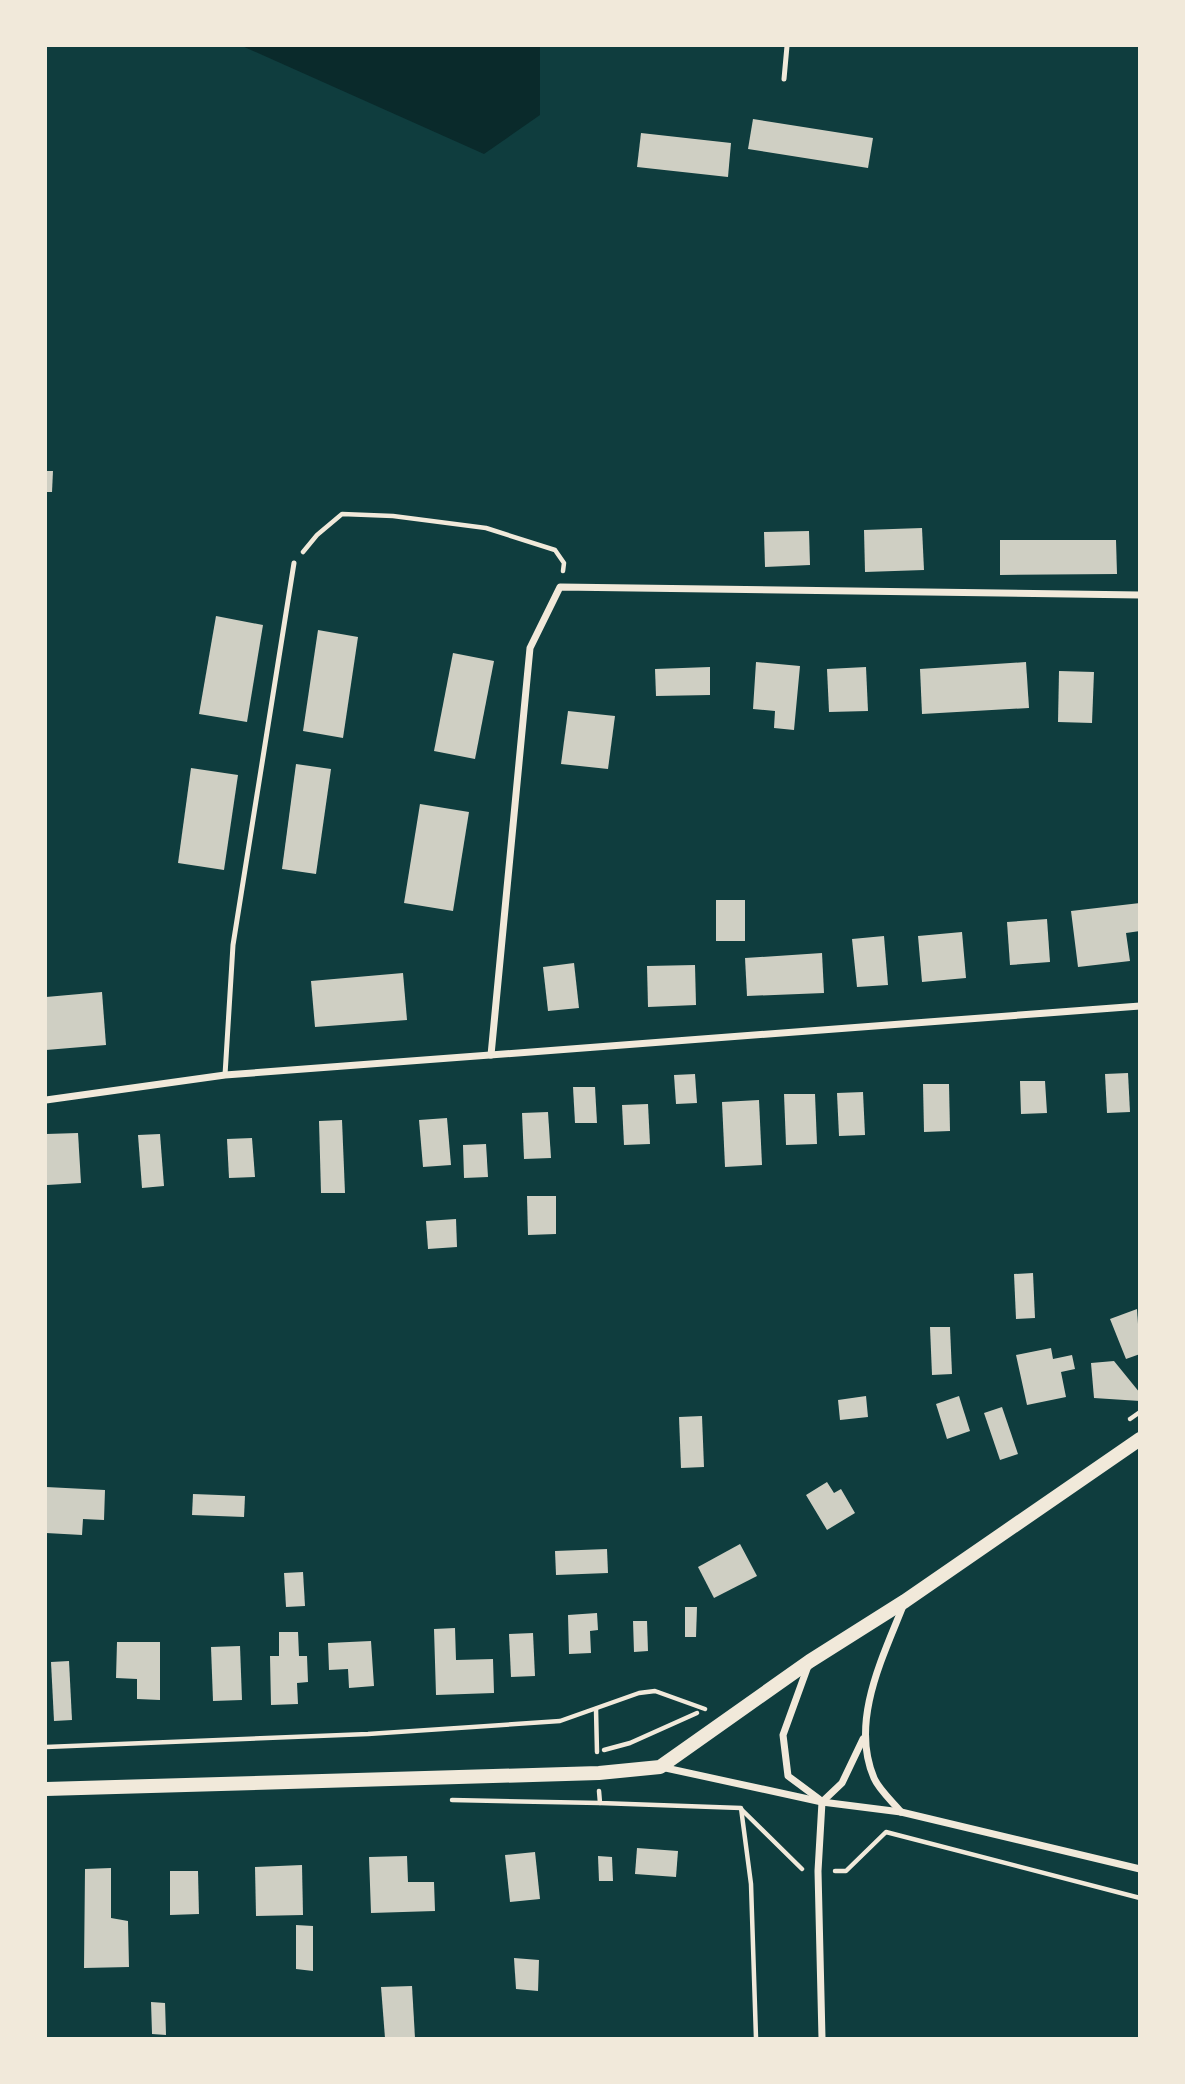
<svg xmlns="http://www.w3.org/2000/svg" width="1185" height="2084" font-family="'Golos Text',sans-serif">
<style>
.water{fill:#0a2a2b}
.building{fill:#cfcfc3}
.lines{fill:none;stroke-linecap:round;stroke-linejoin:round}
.path{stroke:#f1e9da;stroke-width:4.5}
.service{stroke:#f1e9da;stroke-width:5}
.minor{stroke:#f1e9da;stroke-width:7}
.secondary{stroke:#f1e9da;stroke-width:14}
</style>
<rect width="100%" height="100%" fill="#0f3d3e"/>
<!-- water -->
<path class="water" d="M242,46h298v69l-56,39z"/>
<!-- building -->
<g class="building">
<path d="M753,119l120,19 -5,30 -120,-19z"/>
<path d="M641,133l90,10 -3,34 -91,-10z"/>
<path d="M46,471h7l-1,21h-6z"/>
<path d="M922,528l2,42 -59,2 -1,-42z"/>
<path d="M809,531l1,34 -45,2 -1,-35z"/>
<path d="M1000,540h116l1,34 -117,1z"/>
<path d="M216,616l47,9 -16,97 -48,-8z"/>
<path d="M318,630l40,7 -15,101 -40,-7z"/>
<path d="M453,653l41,8 -19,98 -41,-8z"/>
<path d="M756,662l44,4 -6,64 -20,-2 1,-17 -22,-2z"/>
<path d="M1026,662l3,46 -107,6 -2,-45z"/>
<path d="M710,667v28l-54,1 -1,-27z"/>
<path d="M866,667l2,44 -39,1 -2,-43z"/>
<path d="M1059,671l35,1 -2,51 -34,-1z"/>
<path d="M568,711l47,5 -7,53 -47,-5z"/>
<path d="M296,764l35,5 -15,105 -34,-5z"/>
<path d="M191,768l47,7 -14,95 -46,-7z"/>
<path d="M420,804l49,8 -16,99 -49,-8z"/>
<rect x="716" y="900" width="29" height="41"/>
<path d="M1140,903v28l-14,2 4,28 -52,6 -7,-56z"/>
<path d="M1047,919l3,43 -40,3 -3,-43z"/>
<path d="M962,932l4,46 -44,4 -4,-46z"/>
<path d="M884,936l4,49 -31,2 -5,-48z"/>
<path d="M822,953l2,40 -77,3 -2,-38z"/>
<path d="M574,963l5,45 -31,3 -5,-44z"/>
<path d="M695,965l1,40 -48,2 -1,-41z"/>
<path d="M403,973l4,47 -92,7 -4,-46z"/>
<path d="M102,992l4,53 -60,5v-53z"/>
<path d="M1128,1073l2,39 -23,1 -2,-39z"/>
<path d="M695,1074l2,29 -21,1 -2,-29z"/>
<path d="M1020,1081h25l2,32 -26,1z"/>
<path d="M923,1084h26l1,47 -26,1z"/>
<path d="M573,1087h22l2,36h-22z"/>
<path d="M863,1092l2,43 -26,1 -2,-43z"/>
<path d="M784,1094h31l2,50 -31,1z"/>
<path d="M759,1100l3,65 -37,2 -3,-65z"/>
<path d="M648,1104l2,40 -26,1 -2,-40z"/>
<path d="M548,1112l3,46 -27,1 -2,-46z"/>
<path d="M447,1118l4,47 -28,2 -4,-47z"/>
<path d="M342,1120l3,73h-24l-2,-72z"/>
<path d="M78,1133l3,50 -34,2 -1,-51z"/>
<path d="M160,1134l4,52 -22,2 -4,-53z"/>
<path d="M252,1138l3,39 -26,1 -2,-39z"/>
<path d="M486,1144l2,33 -24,1 -1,-33z"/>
<path d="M527,1196h29v38l-28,1z"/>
<path d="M456,1219l1,28 -29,2 -2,-28z"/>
<path d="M1033,1273l2,45 -19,1 -2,-45z"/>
<path d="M1137,1309l3,45 -14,5 -16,-40z"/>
<path d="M930,1327h20l2,47 -20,1z"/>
<path d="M1051,1348l2,11 19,-4 3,14 -14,3 5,25 -39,8 -11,-50z"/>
<path d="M1114,1361l26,32v8l-46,-3 -3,-35z"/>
<path d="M866,1396l2,21 -28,3 -2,-20z"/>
<path d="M959,1396l11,35 -23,8 -11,-35z"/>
<path d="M1002,1407l16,47 -18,6 -16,-47z"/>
<path d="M702,1416l2,51 -23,1 -2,-51z"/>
<path d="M827,1482l7,11 7,-4 14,24 -28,17 -21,-35z"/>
<path d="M46,1487l59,3 -1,30 -21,-1 -1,16 -36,-2z"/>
<path d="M193,1494l52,2 -1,21 -52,-2z"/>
<path d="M740,1544l17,32 -43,22 -16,-31z"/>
<path d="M607,1549l1,24 -52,2 -1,-24z"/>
<path d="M303,1572l2,34 -19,1 -2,-34z"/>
<path d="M685,1607h12l-1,30h-11z"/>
<path d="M597,1613l1,17 -8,1 1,22 -22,1 -1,-39z"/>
<path d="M633,1621h14l1,30 -14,1z"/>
<path d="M455,1628l1,32 37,-1 1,34 -58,2 -2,-66z"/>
<path d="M279,1632h19l1,24h8l1,26 -11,1 1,21 -27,1 -1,-49h9z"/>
<path d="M533,1633l2,43 -24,1 -2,-43z"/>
<path d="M371,1641l3,45 -25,2 -1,-19 -19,1 -1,-27z"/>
<path d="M117,1642h43v58l-23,-1v-20l-21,-1z"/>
<path d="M240,1646l2,54 -29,1 -2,-54z"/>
<path d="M69,1661l3,59 -18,1 -3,-59z"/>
<path d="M637,1848l41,3 -2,26 -41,-3z"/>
<path d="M535,1852l5,47 -30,3 -5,-47z"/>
<path d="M407,1856l1,26h26l1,29 -64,2 -2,-56z"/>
<path d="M598,1856l14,1 1,24h-14z"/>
<path d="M302,1865l1,50 -47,1 -1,-49z"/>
<path d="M111,1868v50l17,3 1,46 -45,1 1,-99z"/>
<path d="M170,1871h28l1,43 -29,1z"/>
<path d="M296,1925l17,1v45l-17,-2z"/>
<path d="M514,1958l25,2 -1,31 -22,-2z"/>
<path d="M412,1986l3,52h-30l-4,-51z"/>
<path d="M151,2002l14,1 1,32 -14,-1z"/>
</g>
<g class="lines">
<!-- path -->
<g class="path">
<path d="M303,552l14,-17 25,-21 51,2 93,12 69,22 9,13 -1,8"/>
<path d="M1130,1419l10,-7"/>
<path d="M596,1709l1,43"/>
<path d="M46,1747l322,-13 192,-13 79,-28 16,-2 50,18"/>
<path d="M604,1750l26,-7 67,-30"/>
<path d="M599,1791l1,12 141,5 10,76 5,154"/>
<path d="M452,1800l148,3"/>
<path d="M741,1809l61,60"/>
<path d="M835,1871h11l40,-39 254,66"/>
</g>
<!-- service -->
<g class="service">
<path d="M784,79l3,-33"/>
<path d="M225,1075l8,-130 61,-382"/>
</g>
<!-- minor -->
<g class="minor">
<path d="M491,1055l39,-407 30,-61 580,8"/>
<path d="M46,1100l179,-25 915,-69"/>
<path d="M808,1666l-25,69 5,41 31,23"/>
<path d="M661,1767l161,35 79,10 239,57"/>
<path d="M822,1802l-4,69 4,167"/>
<path d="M822,1802l20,-19 21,-44"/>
<path d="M901,1812c-8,-10 -22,-22 -27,-34 -24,-56 8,-119 29,-172"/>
</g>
<!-- secondary -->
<path class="secondary" d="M46,1789l553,-16 61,-6 150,-106 95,-60 235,-162"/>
</g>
<!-- border -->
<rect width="1185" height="2084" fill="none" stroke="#f1e9da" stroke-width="94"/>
</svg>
